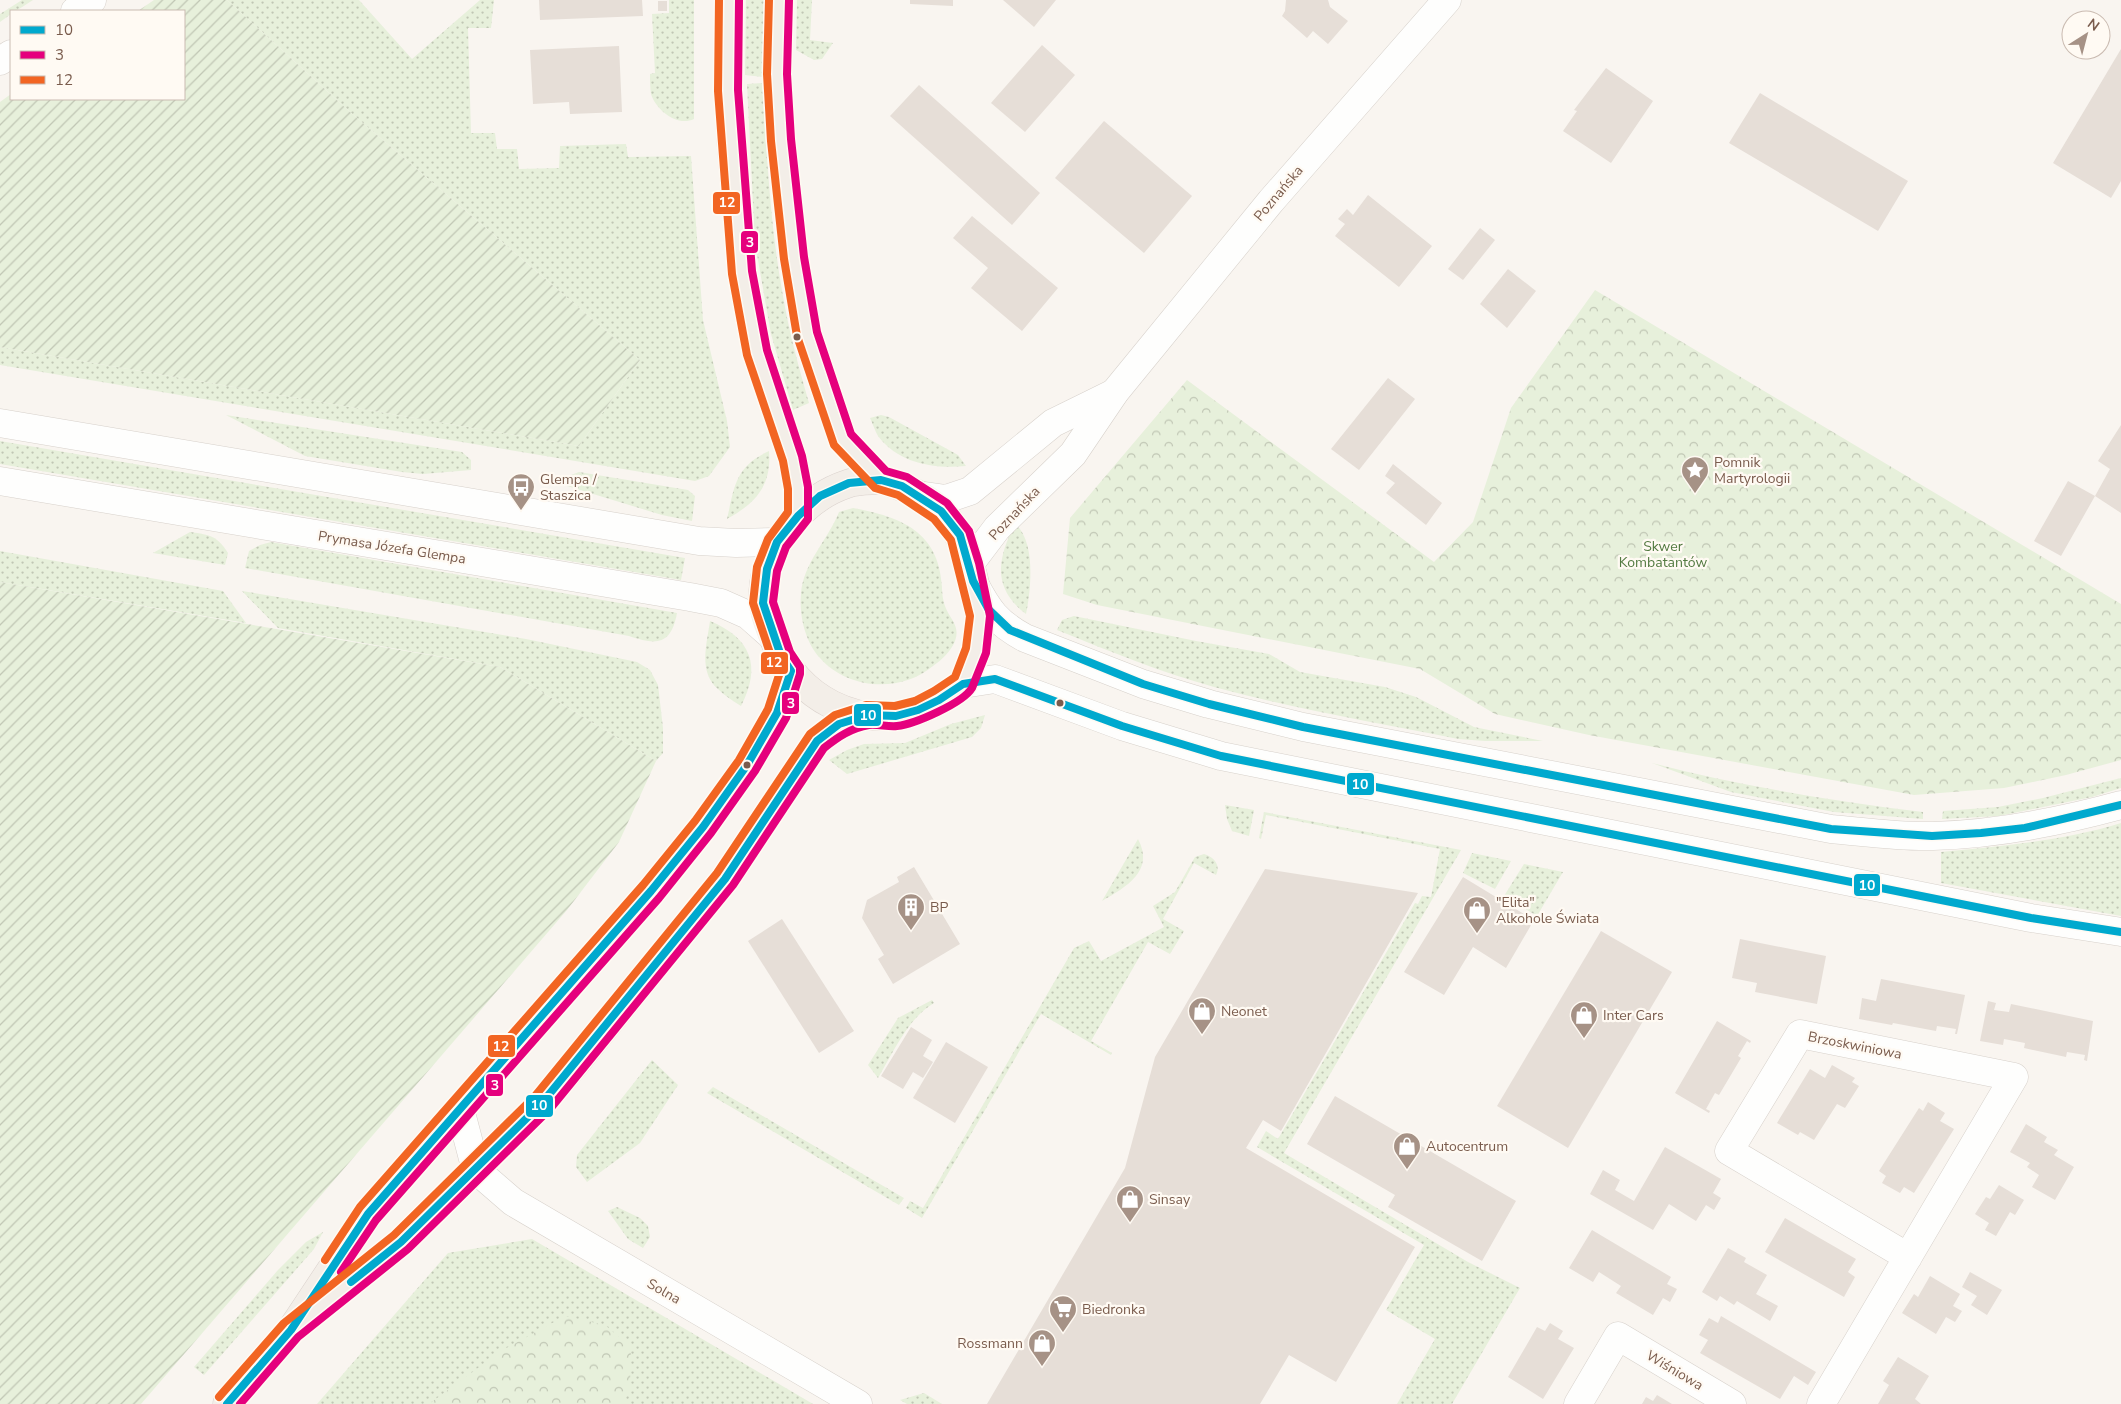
<svg xmlns="http://www.w3.org/2000/svg" width="2121" height="1404" font-family="'Nunito Sans',sans-serif">
<style>
.grass{fill:url(#grass-dots)}
.forest{fill:url(#forest-crowns)}
.garden{fill:url(#garden-furrows)}
.building{fill:#e6ded7}
.lines{fill:none;stroke-linecap:round;stroke-linejoin:round}
.minor-casing{stroke:#d7d1cb;stroke-width:29}
.major-casing{stroke:#dad1cc;stroke-width:29}
.minor{stroke:#fefefd;stroke-width:28}
.major{stroke:#f3eee8;stroke-width:28}
.bus-1-casing{stroke:#fffaf3;stroke-width:11}
.bus-2-casing{stroke:#fffaf3;stroke-width:11}
.bus-3-casing{stroke:#fffaf3;stroke-width:11}
.bus-1{stroke:#00a9ce;stroke-width:8}
.bus-2{stroke:#e5007d;stroke-width:8}
.bus-3{stroke:#f26522;stroke-width:8}
.bus-dot{fill:#7a5c4d;stroke:#fffaf3;stroke-width:2}
.labels{text-anchor:middle;stroke-width:4.5;stroke-linejoin:round;paint-order:stroke}
.street-label{font-size:14px;fill:#7a5c4d;stroke:#fffaf3}
.poi-label{font-size:14px;fill:#7a5c4d;stroke:#fffaf3;text-anchor:start}
.park-label{font-size:14px;fill:#537a41;stroke:#fffaf3}
.line-badge{stroke:#fffaf3;stroke-width:2}
.badge-label{font-size:14px;text-anchor:middle;font-weight:bold;fill:#fff}
</style>
<defs>
<pattern id="grass-dots" width="8" height="8" patternUnits="userSpaceOnUse" patternTransform="scale(1.25)"><rect width="8" height="8" fill="#e7f0db"/><path d="M2 2h.1M6 6h.1" fill="none" stroke="#c0c6b4" stroke-width="1.8" stroke-linecap="round"/></pattern>
<pattern id="forest-crowns" width="20" height="18" patternUnits="userSpaceOnUse" patternTransform="scale(1.25)"><rect width="20" height="18" fill="#e7f0db"/><path d="M2 6a3 3 0 1 1 6 0M12 15a3 3 0 1 1 6 0" fill="none" stroke="#c0c6b4"/></pattern>
<pattern id="garden-furrows" width="10" height="10" patternUnits="userSpaceOnUse" patternTransform="scale(1.25)"><rect width="10" height="10" fill="#e7f0db"/><path d="M-1 1l2-2M0 10L10 0M9 11l2-2" fill="none" stroke="#c0c6b4"/></pattern>
</defs>
<rect width="100%" height="100%" fill="#f9f5f0"/>
<!-- grass -->
<g class="grass">
<path d="M22,0h11l-17,11h-5v3l-11,8v-8z"/>
<path d="M227,0h132l53,59 68,-59h14l-3,28h-23l3,105h24l2,16h20l2,20 40,-1 1,-22 66,-2 2,13 63,-1 12,164 24,101 3,26 -21,29 -14,5 -695,-116v-18l579,99 61,-86 -290,-248z"/>
<path d="M669,0h25v119c-17,8 -38,-9 -43,-25 -1,-6 -1,-14 -1,-20l5,-1 -3,-59 17,-1z"/>
<path d="M746,0h18l-1,77 -18,-2z"/>
<path d="M797,0h15l-2,40 23,3 -11,16 -8,1 -18,-10z"/>
<path d="M762,83c5,71 8,143 21,213 6,36 16,72 26,107l-16,7 -22,-76 -16,-91 -8,-159z"/>
<path d="M226,415l236,37 9,8v10l-48,4 -21,-2 -97,-16z"/>
<path d="M881,415l8,2 69,38 8,11c-31,3 -67,-2 -88,-30 -3,-5 -5,-12 -8,-18z"/>
<path d="M0,441l685,117 -4,22 -681,-116z"/>
<path d="M769,451c3,34 -13,52 -42,68 8,-34 8,-52 42,-68z"/>
<path d="M579,472l109,18 7,6 -3,25 -30,-6 -95,-29v-7l4,-4z"/>
<path d="M853,508c49,9 86,24 89,79 0,6 1,14 3,19 4,12 16,20 10,35 -4,10 -13,19 -22,25 -32,27 -85,24 -113,-8 -15,-16 -21,-43 -19,-64 2,-31 27,-54 38,-82z"/>
<path d="M1015,524c21,17 16,66 11,90 -34,-26 -29,-55 -11,-90z"/>
<path d="M190,532c21,3 27,4 38,21l-3,12 -72,-12z"/>
<path d="M271,542l406,71c-6,33 -21,32 -48,23l-384,-68 4,-17 11,-6z"/>
<path d="M0,551l223,40 23,32 -246,-41z"/>
<path d="M242,591l284,48 111,23 13,8 8,15 5,43v25l-7,8 -156,-94 -222,-39z"/>
<path d="M1074,616l122,25 73,13 31,18 85,15 31,10 58,30 69,14h-58l-27,-2c-81,-16 -164,-30 -244,-52 -54,-15 -105,-36 -157,-57l5,-10z"/>
<path d="M710,621c41,17 52,45 31,85 -8,-5 -16,-10 -23,-17 -20,-17 -11,-46 -8,-68z"/>
<path d="M985,715l-4,13 -9,9 -125,37 -18,-14 18,-10 17,-6 41,-1 46,-19z"/>
<path d="M1652,763c89,23 179,38 271,49v7l-89,-7 -103,-20z"/>
<path d="M2121,778v10l-29,9 -93,19 -57,3 1,-8 55,-4 45,-9z"/>
<path d="M1225,805l29,5 -5,26 -17,-5 -5,-12z"/>
<path d="M1264,812l197,38 -177,303 184,109 52,26 -68,116h-55l38,-65 -49,-29 38,-65 -167,-98 9,-16 12,8 137,-236 3,1 4,-8 9,1 9,-48 -174,-34 -5,24 -2,-1z"/>
<path d="M2121,823v93l-180,-33v-31c60,-6 122,-11 180,-29z"/>
<path d="M1138,839c17,32 -12,48 -36,62z"/>
<path d="M1472,853l39,8 -16,28 -32,-16z"/>
<path d="M1204,854c10,3 17,11 12,21l-22,-12 -31,56 21,12 -14,23 -22,-12 -57,99 21,12 -1,2 -70,-41 -119,204 -16,-10 4,-7 13,7 151,-260 15,-7 12,20 63,-34 -11,-21 22,-14 20,-35z"/>
<path d="M1524,864l39,8 -26,44 -33,-20z"/>
<path d="M932,1000l2,3c-26,15 -41,50 -56,75l-10,-13 30,-47z"/>
<path d="M652,1060l26,25 -38,58 -53,39 -11,-15 1,-12z"/>
<path d="M713,1087l191,111 -5,7 -192,-112z"/>
<path d="M617,1207l23,11 8,8 2,11 -7,11 -15,-9 -20,-28z"/>
<path d="M323,1232l-9,17 -110,126 -10,-8 84,-97 28,-28z"/>
<path d="M532,1239l281,165h-496l131,-151z"/>
<path d="M924,1393l18,11h-35l-7,-4z"/>
</g>
<!-- forest -->
<g class="forest">
<path d="M1595,290l526,314v156l-55,15 -62,13 -90,7 -325,-60 -94,-21 -75,-45 -323,-64 -34,-11 7,-76 117,-138 247,182 39,-40 38,-114z"/>
<path d="M565,1316l40,9 26,22 -1,39 -6,18h-195l72,-53z"/>
</g>
<!-- garden -->
<g class="garden">
<path d="M154,0h73l123,112 290,248 -61,86 -579,-99v-245l11,-8v5h173v-88h-46z"/>
<path d="M0,582l500,85 156,94 -37,81 -52,68 -426,494h-141z"/>
</g>
<!-- building -->
<g class="building">
<path d="M539,0h103l1,16 -103,4z"/>
<path d="M910,0h43v6l-43,-2z"/>
<path d="M1003,0h53l-22,27z"/>
<path d="M1286,0h42l2,7 18,14 -20,23 -15,-13 -6,7 -25,-22 3,-5z"/>
<rect x="658" y="1" width="9" height="10"/>
<path d="M1042,45l33,30 -50,57 -34,-29z"/>
<path d="M619,46l3,66 -52,2 -1,-12 -36,2 -3,-54z"/>
<path d="M2121,49v132l-10,17 -58,-35z"/>
<path d="M1606,68l47,33 -42,62 -48,-32 14,-20 -3,-1z"/>
<path d="M919,85l121,108 -28,32 -122,-109z"/>
<path d="M1760,93l148,88 -30,50 -149,-88z"/>
<path d="M1104,121l88,75 -48,57 -89,-75z"/>
<path d="M1368,195l64,51 -33,41 -64,-51 10,-12 -7,-5 9,-10 6,6z"/>
<path d="M972,216l86,72 -36,43 -51,-43 17,-20 -35,-30z"/>
<path d="M1480,228l15,12 -32,40 -15,-11z"/>
<path d="M1508,269l28,22 -29,37 -27,-24z"/>
<path d="M1388,378l27,21 -56,71 -28,-21z"/>
<path d="M2121,425v88l-26,-17 -34,60 -27,-15 34,-60 27,15 15,-27 -12,-8z"/>
<path d="M1393,464l49,39 -16,22 -40,-32 9,-10 -10,-7z"/>
<path d="M914,867l46,77 -67,40 -15,-25 6,-4 -22,-37 5,-18 32,-18 -2,-5z"/>
<path d="M1265,869l153,24 -137,238 -18,-11 -17,28 169,99 -79,135 -47,-27 -29,49h-273l138,-236 30,-111z"/>
<path d="M1463,877l71,43 -28,48 -33,-21 -29,48 -40,-23z"/>
<path d="M782,919l72,112 -35,22 -71,-112z"/>
<path d="M1601,931l71,41 -104,176 -71,-42z"/>
<path d="M1740,939l86,17 -9,48 -62,-12 2,-9 -25,-5z"/>
<path d="M1881,979l84,16 -8,39h-2l1,-5 -19,-3 -1,5 -43,-8 -1,2 -33,-6 3,-21 14,3z"/>
<path d="M1988,1001l8,2 -2,7 15,2 2,-8 82,17 -6,40 -3,-1 1,-5 -18,-3 -1,5 -42,-9 1,-5 -21,-4 -1,6 -23,-4z"/>
<path d="M1717,1021l34,20 -1,2 -3,-2 -9,15 3,2 -22,37 -4,-2 -9,16 4,2 -1,2 -34,-20z"/>
<path d="M911,1027l21,13 -9,16 10,6 -10,16 -10,-6 -10,17 -22,-13z"/>
<path d="M946,1042l42,25 -33,56 -42,-25z"/>
<path d="M1832,1065l23,13 -3,4 7,4 -14,22 -8,-4 -23,36 -14,-8 -2,3 -21,-12 33,-54 15,9z"/>
<path d="M1335,1096l181,105 -34,60 -94,-54 7,-12 -88,-51z"/>
<path d="M1928,1102l17,11 -5,8 14,8 -40,64 -10,-6 -4,6 -18,-10 4,-7 -7,-5 40,-63 4,3z"/>
<path d="M2026,1124l21,13 -3,5 14,8 -4,5 20,12 -19,33 -23,-13 7,-12 -12,-8 3,-4 -20,-11z"/>
<path d="M1665,1147l56,32 -8,14 8,5 -7,12 -8,-5 -10,16 -27,-17 -16,26 -63,-36 13,-24 17,10 -5,10 19,11z"/>
<path d="M1999,1185l25,15 -9,15 -5,-3 -14,24 -11,-6 4,-7 -14,-9 11,-17 4,2z"/>
<path d="M1785,1218l71,41 -8,13 7,5 -11,20 -79,-45z"/>
<path d="M1592,1230l79,47 -4,7 10,5 -7,13 -7,-4 -10,17 -37,-22 5,-7 -22,-14 -6,10 -24,-14z"/>
<path d="M1728,1248l18,10 -2,4 23,13 -11,19 22,12 -8,15 -33,-20 -3,4 -14,-9 -3,5 -15,-9z"/>
<path d="M1970,1272l32,18 -15,25 -16,-10 6,-9 -15,-9z"/>
<path d="M1930,1276l30,18 -7,12 9,5 -7,11 -9,-5 -10,17 -34,-21 12,-19 4,3z"/>
<path d="M1721,1316l95,56 -8,13 -14,-9 -14,23 -80,-46 8,-13 -9,-5 10,-17 9,5z"/>
<path d="M1550,1323l13,8 -5,8 16,9 -31,51 -35,-22 29,-50 8,4z"/>
<path d="M1898,1357l31,19 -14,23 6,5h-43l11,-19 -6,-4z"/>
<path d="M1657,1395l15,9h-30l4,-7 7,4z"/>
</g>
<g class="lines">
<!-- minor casing -->
<g class="minor-casing">
<g id="minor">
<path d="M75,11l17,-11"/>
<path d="M0,61l11,-7"/>
<path d="M0,423l699,118 37,2 41,-1"/>
<path d="M0,481l690,116 31,6 27,12 26,23"/>
<path d="M918,495l28,4 24,-8 83,-68 61,-30"/>
<path d="M969,565l28,-37 76,-74 42,-62 156,-191 176,-201"/>
<path d="M974,583c14,27 23,40 51,55l118,46 66,20 94,23 528,102c34,3 68,8 102,7 65,-2 126,-14 188,-31"/>
<path d="M963,684l32,-5 127,47 99,30 810,162 90,14"/>
<path d="M460,1109l16,61 37,32 345,202"/>
<path d="M1578,1404l40,-68 114,68"/>
<path d="M1821,1404l193,-327 -214,-43 -71,117 179,106"/>
</g>
</g>
<!-- major casing -->
<g class="major-casing">
<g id="major">
<path d="M729,0l-1,90 3,51 11,131 15,81 36,106 5,29v28"/>
<path d="M779,0l-2,74 4,66 13,118 13,76 35,105 39,41"/>
<path d="M881,480c21,6 44,15 60,31 23,21 37,74 39,105 1,17 -4,35 -10,51 -4,10 -6,16 -14,22 -12,8 -25,17 -40,22 -58,19 -119,-13 -141,-69 -4,-11 -12,-28 -12,-40 -2,-51 36,-102 84,-118 10,-4 24,-3 34,-4z"/>
<path d="M310,1315l91,-73 141,-139 39,-46 144,-178 92,-138 22,-17 29,-9"/>
<path d="M227,1404l64,-74 77,-116 283,-323 52,-64 44,-62 30,-52 14,-42"/>
</g>
</g>
<!-- minor -->
<use href="#minor" class="minor"/>
<!-- major -->
<use href="#major" class="major"/>
<!-- bus-1 casing -->
<g class="bus-1-casing">
<g id="bus-1">
<path d="M351,1282l50,-40 141,-139 183,-224 92,-138 22,-17 29,-9 28,1 22,-6 21,-10 24,-16 32,-5 127,47 99,30 810,162 90,14"/>
<path d="M227,1404l64,-74 77,-116 283,-323 52,-64 44,-62 30,-52 14,-42 -10,-15 -18,-53 4,-34 10,-27 21,-26 22,-20 29,-13 32,-3 21,6 39,25 19,24 13,46 16,29 21,20 133,54 66,20 94,23 528,102 101,7 49,-3 44,-5 96,-23"/>
</g>
</g>
<!-- bus-2 casing -->
<g class="bus-2-casing">
<g id="bus-2">
<path d="M341,1272l35,-52 283,-322 52,-65 44,-62 31,-53 14,-44v-7l-10,-15 -17,-50 4,-31 9,-24 22,-28v-32l-6,-31 -35,-106 -15,-79 -14,-181 1,-90"/>
<path d="M240,1404l58,-67 110,-88 142,-140 183,-224 91,-137c14,-11 27,-20 45,-23 9,-1 19,2 28,1 18,-2 66,-23 75,-38l14,-35 4,-37 -11,-53 -10,-32 -22,-28 -40,-26 -21,-6 -35,-37 -34,-102 -13,-75 -13,-118 -4,-65 2,-74"/>
</g>
</g>
<!-- bus-3 casing -->
<g class="bus-3-casing">
<g id="bus-3">
<path d="M325,1260l35,-53 283,-322 52,-64 44,-61 29,-51 12,-37 -8,-13 -19,-56 4,-36 11,-28 20,-27v-23l-5,-28 -36,-106 -15,-81 -14,-183 1,-91"/>
<path d="M219,1397l65,-74 110,-88 141,-139 182,-223 93,-139 25,-19 31,-10 29,1 20,-5 19,-10 21,-14 11,-29 4,-32 -19,-76 -17,-21 -36,-24 -23,-7 -41,-43 -37,-109 -13,-77 -13,-118 -4,-67 2,-74"/>
</g>
</g>
<!-- bus-1 -->
<use href="#bus-1" class="bus-1"/>
<!-- bus-2 -->
<use href="#bus-2" class="bus-2"/>
<!-- bus-3 -->
<use href="#bus-3" class="bus-3"/>
</g>
<!-- icons -->
<defs>
<g id="sight-pin" transform="scale(1.4375)"><path d="M0 17L-7.5 6A9.5 9.5 0 1 1 7.5 6Z" fill="#a69286" stroke="#fffaf3"/><path d="M0-6L1.8-2.2L6-1.7L2.9 1.2L3.7 5.4L0 3.3L-3.7 5.4L-2.9 1.2L-6-1.7L-1.8-2.2Z" fill="#fff"/></g>
<g id="bus-pin" transform="scale(1.4375)"><path d="M0 17L-7.5 6A9.5 9.5 0 1 1 7.5 6Z" fill="#a69286" stroke="#fffaf3"/><path d="M-5-6H5V4H4V6H2V4H-2V6H-4V4H-5ZM-3.5-4V0h7V-4ZM-3.5 1.2v1.5H-2V1.2ZM2 1.2v1.5H3.5V1.2Z" fill="#fff"/></g>
<g id="building-pin" transform="scale(1.4375)"><path d="M0 17L-7.5 6A9.5 9.5 0 1 1 7.5 6Z" fill="#a69286" stroke="#fffaf3"/><path d="M-4-6H4V6H1V3H-1V6H-4ZM-2.5-4.3h1.7v1.8h-1.7ZM.8-4.3h1.7v1.8H.8ZM-2.5-1h1.7V.8h-1.7ZM.8-1h1.7V.8H.8Z" fill="#fff"/></g>
<g id="shop-pin" transform="scale(1.4375)"><path d="M0 17L-7.5 6A9.5 9.5 0 1 1 7.5 6Z" fill="#a69286" stroke="#fffaf3"/><path d="M-5-2.5h2.3a2.7 3.5 0 0 1 5.4 0H5L5.5 6h-11ZM-1.5-2.5h3a1.5 2.3 0 0 0-3 0Z" fill="#fff"/></g>
<g id="supermarket-pin" transform="scale(1.4375)"><path d="M0 17L-7.5 6A9.5 9.5 0 1 1 7.5 6Z" fill="#a69286" stroke="#fffaf3"/><path d="M-6-5.5h2.5l.6 2H6L4.5 2H-2.5L-4.4-4H-6ZM-1.5 3.2a1.3 1.3 0 1 0 .1 0ZM3 3.2a1.3 1.3 0 1 0 .1 0Z" fill="#fff"/></g>
</defs>
<g fill-rule="evenodd">
<use href="#sight-pin" x="1695" y="470"/>
<use href="#bus-pin" x="521" y="487"/>
<use href="#building-pin" x="911" y="907"/>
<use href="#shop-pin" x="1477" y="910"/>
<use href="#shop-pin" x="1202" y="1011"/>
<use href="#shop-pin" x="1584" y="1015"/>
<use href="#shop-pin" x="1407" y="1146"/>
<use href="#shop-pin" x="1130" y="1199"/>
<use href="#supermarket-pin" x="1063" y="1309"/>
<use href="#shop-pin" x="1042" y="1343"/>
</g>
<!-- markers -->
<g class="bus-dot">
<circle cx="797" cy="337" r="4.5"/>
<circle cx="1060" cy="703" r="4.5"/>
<circle cx="747" cy="765" r="4.5"/>
</g>
<g class="labels">
<!-- street labels -->
<g class="street-label">
<text transform="translate(1278 193) rotate(-50)" y="5">Poznańska</text>
<text transform="translate(1014 513) rotate(-47)" y="5">Poznańska</text>
<text transform="translate(392 547) rotate(9)" y="5">Prymasa Józefa Glempa</text>
<text transform="translate(1855 1045) rotate(11)" y="5">Brzoskwiniowa</text>
<text transform="translate(664 1291) rotate(30)" y="5">Solna</text>
<text transform="translate(1675 1370) rotate(31)" y="5">Wiśniowa</text>
</g>
<!-- poi labels -->
<g class="poi-label">
<text x="1714" y="467">Pomnik<tspan x="1714" dy="16">Martyrologii</tspan></text>
<text x="540" y="484">Glempa /<tspan x="540" dy="16">Staszica</tspan></text>
<text x="1496" y="907">"Elita"<tspan x="1496" dy="16">Alkohole Świata</tspan></text>
<text x="930" y="912">BP</text>
<text x="1221" y="1016">Neonet</text>
<text x="1603" y="1020">Inter Cars</text>
<text x="1426" y="1151">Autocentrum</text>
<text x="1149" y="1204">Sinsay</text>
<text x="1082" y="1314">Biedronka</text>
<text x="1023" y="1348" text-anchor="end">Rossmann</text>
</g>
<!-- park labels -->
<g class="park-label">
<text x="1663" y="551">Skwer<tspan x="1663" dy="16">Kombatantów</tspan></text>
</g>
</g>
<g class="line-badge">
<rect x="712" y="191" width="29" height="24" rx="5" fill="#f26522"/>
<rect x="740" y="230" width="19" height="24" rx="5" fill="#e5007d"/>
<rect x="760" y="651" width="29" height="24" rx="5" fill="#f26522"/>
<rect x="781" y="691" width="19" height="24" rx="5" fill="#e5007d"/>
<rect x="853" y="703" width="29" height="24" rx="5" fill="#00a9ce"/>
<rect x="1346" y="772" width="29" height="24" rx="5" fill="#00a9ce"/>
<rect x="1853" y="873" width="28" height="24" rx="5" fill="#00a9ce"/>
<rect x="487" y="1034" width="29" height="24" rx="5" fill="#f26522"/>
<rect x="485" y="1073" width="19" height="24" rx="5" fill="#e5007d"/>
<rect x="525" y="1094" width="29" height="24" rx="5" fill="#00a9ce"/>
</g>
<g class="badge-label">
<text x="727" y="207">12</text>
<text x="750" y="247">3</text>
<text x="774" y="667">12</text>
<text x="791" y="708">3</text>
<text x="868" y="720">10</text>
<text x="1360" y="789">10</text>
<text x="1867" y="890">10</text>
<text x="501" y="1051">12</text>
<text x="495" y="1090">3</text>
<text x="539" y="1110">10</text>
</g>
<!-- legend -->
<rect x="10" y="10" width="175" height="90" fill="#fffaf3" stroke="#cabbb1"/>
<rect x="20" y="26" width="25" height="8" fill="#00a9ce" stroke="#cabbb1"/>
<text x="55" y="35" font-size="15" fill="#7a5c4d">10</text>
<rect x="20" y="51" width="25" height="8" fill="#e5007d" stroke="#cabbb1"/>
<text x="55" y="60" font-size="15" fill="#7a5c4d">3</text>
<rect x="20" y="76" width="25" height="8" fill="#f26522" stroke="#cabbb1"/>
<text x="55" y="85" font-size="15" fill="#7a5c4d">12</text>
<!-- north arrow -->
<g transform="translate(2086 35) rotate(36)"><circle r="24" fill="#fffaf3" stroke="#cabbb1"/>
<path d="M0-4L9 19L0 12L-9 19Z" fill="#a69286"/>
<text y="-8" font-size="14" font-weight="bold" text-anchor="middle" fill="#7a5c4d">N</text>
</g>
</svg>
